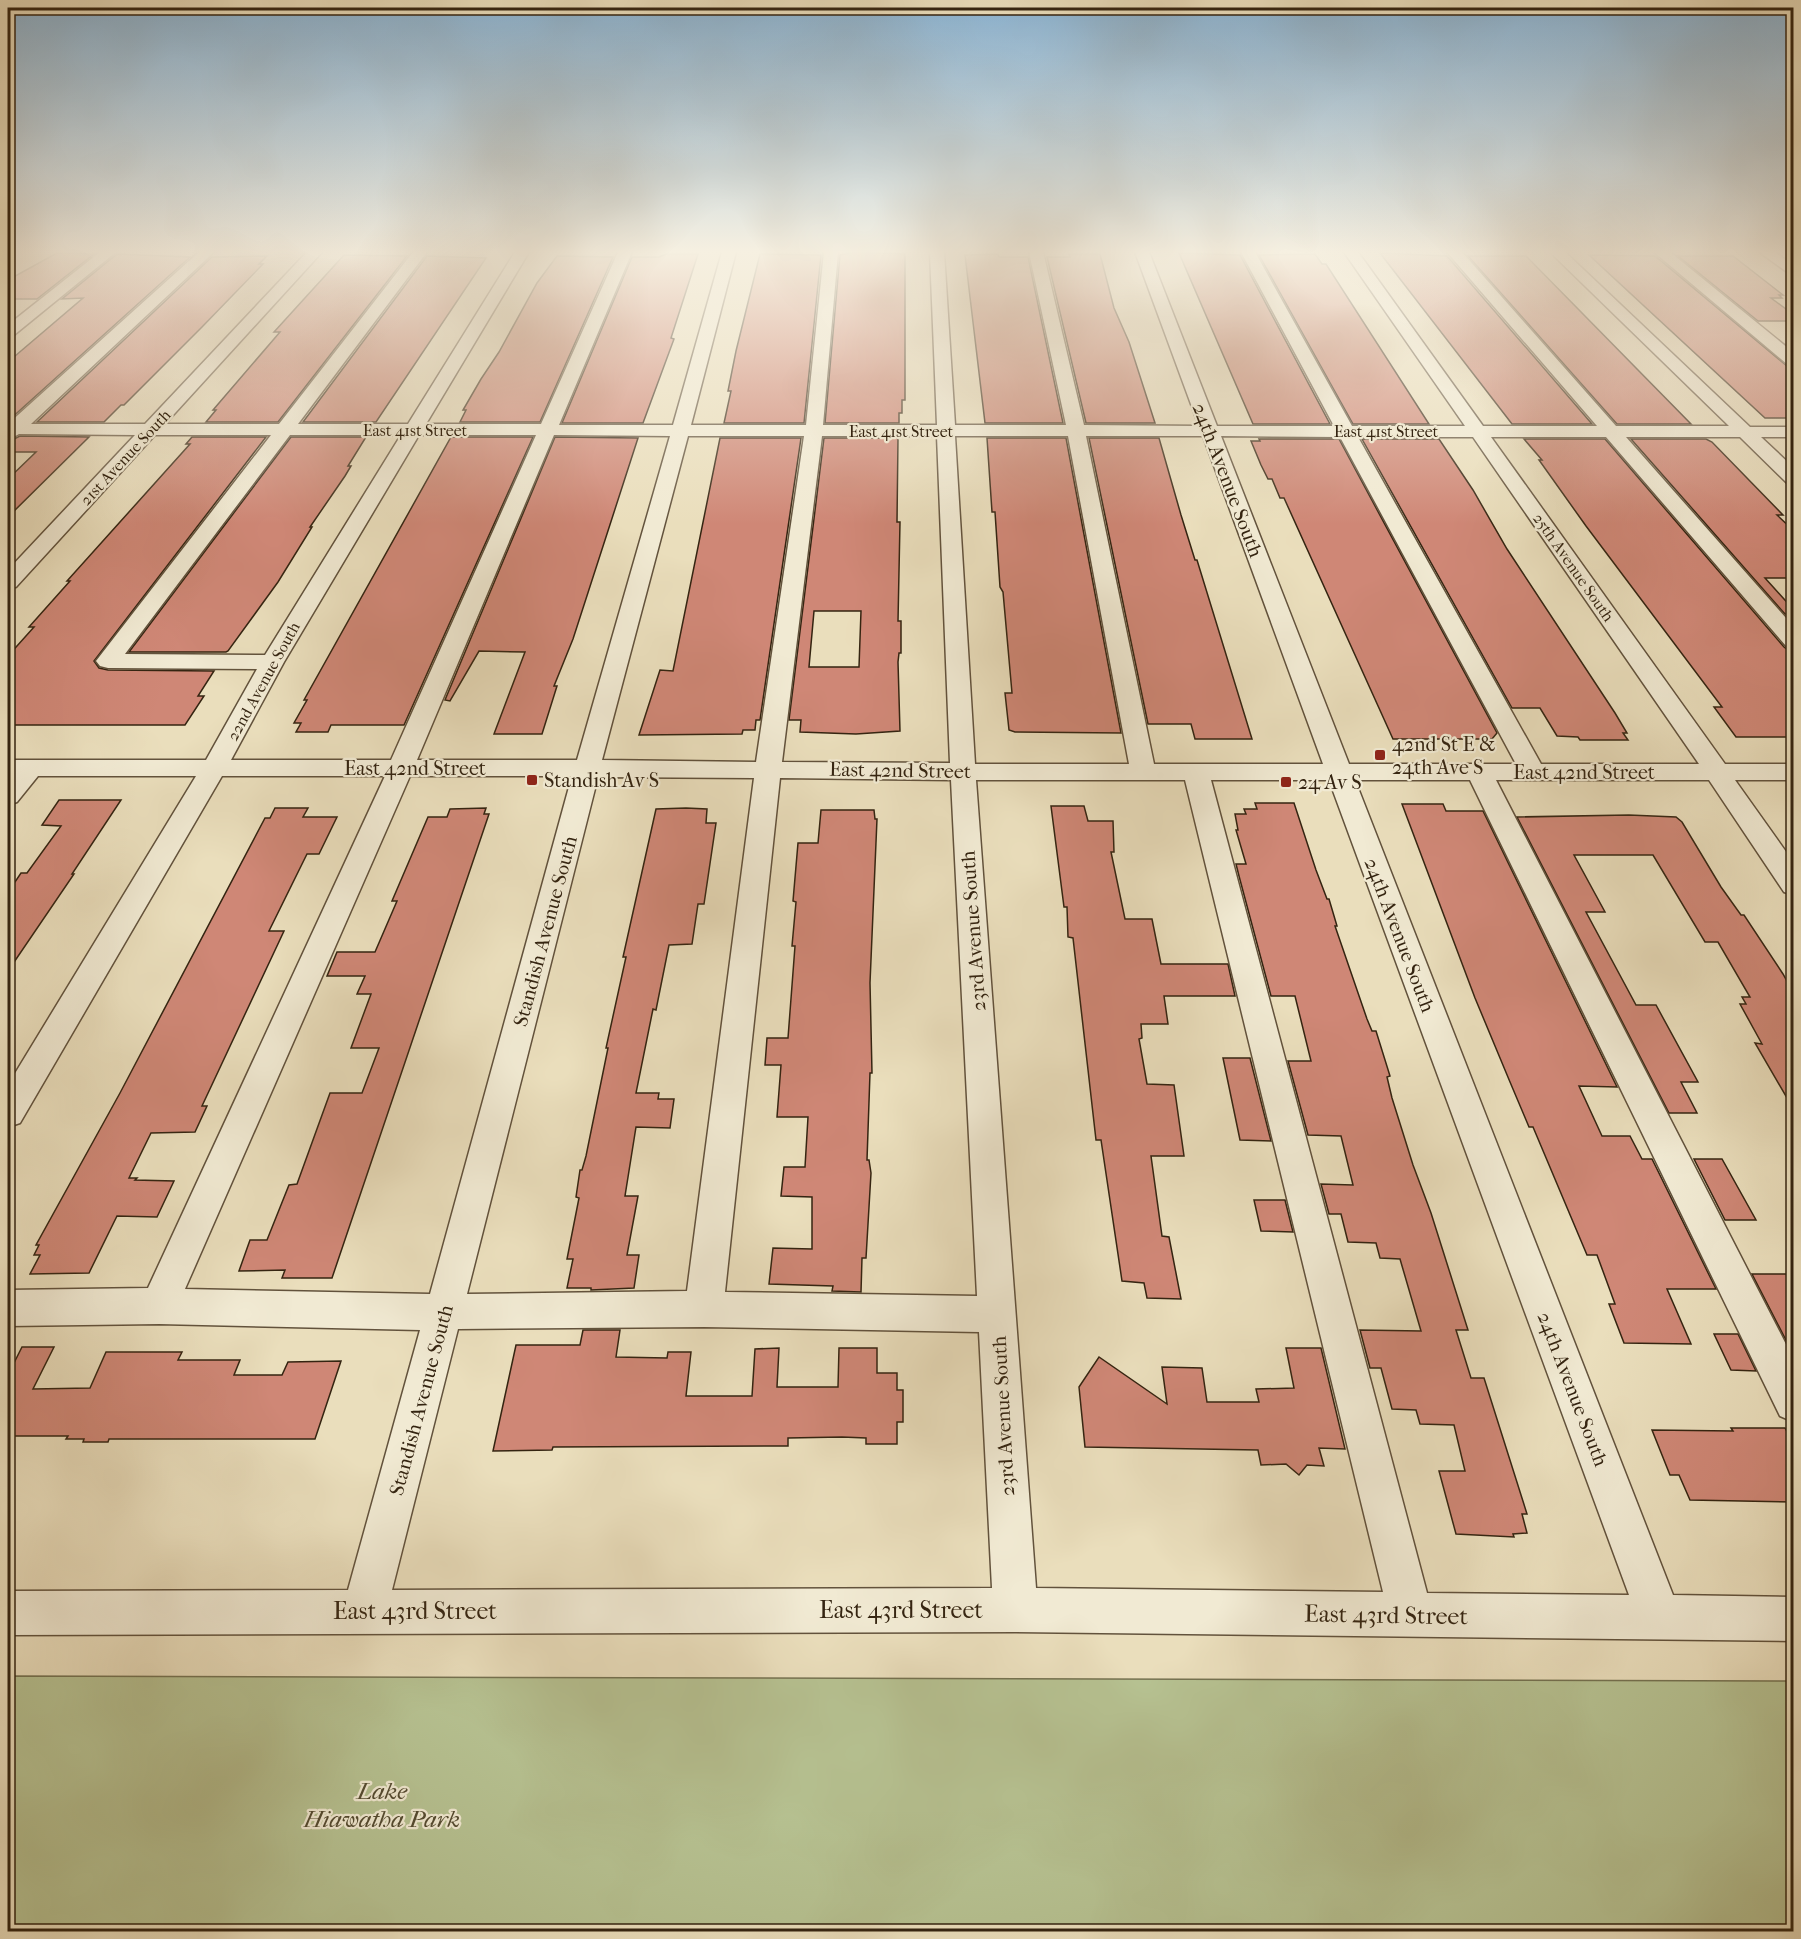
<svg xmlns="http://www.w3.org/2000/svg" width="1801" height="1939" font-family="'IM FELL French Canon',serif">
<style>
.green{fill:#b6c191;stroke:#757251;stroke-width:1.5}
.building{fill:#cf8776;stroke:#342411;stroke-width:1.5;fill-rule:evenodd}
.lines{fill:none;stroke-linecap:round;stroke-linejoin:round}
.minor-casing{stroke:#62523c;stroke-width:3}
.minor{fill:#f1ead3;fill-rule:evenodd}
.poi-dot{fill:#8f2418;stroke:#f1ead3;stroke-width:2}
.labels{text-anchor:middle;stroke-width:4.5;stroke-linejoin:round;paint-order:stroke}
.far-street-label{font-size:16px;fill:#342411;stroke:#f1ead3}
.street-label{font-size:20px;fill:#342411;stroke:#f1ead3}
.poi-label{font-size:20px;fill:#342411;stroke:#f1ead3;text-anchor:start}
.near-street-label{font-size:24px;fill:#342411;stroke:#f1ead3}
.near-park-label{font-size:24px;font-style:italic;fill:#544b31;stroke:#f1ead3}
</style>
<rect width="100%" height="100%" fill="#eadebc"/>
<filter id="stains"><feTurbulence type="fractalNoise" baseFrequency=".00333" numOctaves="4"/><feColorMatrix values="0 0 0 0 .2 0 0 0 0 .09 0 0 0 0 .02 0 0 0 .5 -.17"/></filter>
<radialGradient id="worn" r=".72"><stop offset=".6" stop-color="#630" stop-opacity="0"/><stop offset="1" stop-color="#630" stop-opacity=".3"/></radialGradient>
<!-- green -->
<path class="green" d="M8,1676l1785,5v250h-1785z"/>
<!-- building -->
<g class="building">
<path d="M855,252l50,2v146h-3v13h-3v10h-74l15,-168z"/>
<path d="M57,253l37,1 -57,45h-29v-19z"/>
<path d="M1179,253l61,2 90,169h-77z"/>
<path d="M1380,253l67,3 145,168h-80z"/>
<path d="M117,254l73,3 -182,164v-59l75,-64 -21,1z"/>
<path d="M666,254h32l-27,84 3,1 -31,84h-81l70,-166h27z"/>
<path d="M760,254l61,1 -17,168h-80l7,-32h-3l8,-40z"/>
<path d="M998,254l1,3h29l35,166h-78l-20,-168z"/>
<path d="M1069,254h31l14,54 15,34 26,81h-69l-39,-166h23z"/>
<path d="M1315,254l7,10h4l103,160h-76l-94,-169z"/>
<path d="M344,255l63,1 -129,166h-72l10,-12h-3l67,-78h-6z"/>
<path d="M1589,255l66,1 139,116v46h-29z"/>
<path d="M267,256l-8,8h4l-61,63 -78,78h-3l-17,17h-67l175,-165z"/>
<path d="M427,256l59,2 -110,164h-73z"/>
<path d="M557,256l56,1 -73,165h-80l6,-12h-3l18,-31 18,-27 38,-69z"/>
<path d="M1468,256h58l165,168h-74z"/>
<path d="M1678,256h55l50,39h-4l3,3h-11l23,17v6h-36z"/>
<path d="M20,436l69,1 -81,80v-38l28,-27h-28v-10z"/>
<path d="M192,437h74l-172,224 5,7 9,2 106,1 -16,25h6l-19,29h-177v-69l26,-29h-5l41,-46h-3l123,-137h-4z"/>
<path d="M291,437h75l-18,29h3l-6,10 -35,51h2l-34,55 -50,69 -2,1h-97z"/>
<path d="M451,437h82l-129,288h-73l-3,7h-32l5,-9h-7l13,-23h-3z"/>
<path d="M555,437l83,1 -65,201 -19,47h3l-15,48h-48l31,-82 -46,-1 -29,50 -5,-1z"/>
<path d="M720,438h81l-41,282h-4l-1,10h-12l-1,4 -103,1 21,-65 13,1z"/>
<path d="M824,438h74l-1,84h3l-2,99h3v32h-2l-1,9 2,69 -44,3 -56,-2 1,-12h-12zM814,611h47l-2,56h-50z"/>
<path d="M987,438h79l55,295 -106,-1 -6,-2 -4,-37h7l-9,-101 -3,-5 -5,-75h-3z"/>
<path d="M1089,438h70l22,77 14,45h2l55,179h-57l-4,-15h-43z"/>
<path d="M1259,439h80l158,294 -5,6h-99l-109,-241h-4l-8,-19h-4l-7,-14 -10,-24h9z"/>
<path d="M1362,439h77l34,51 34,59 108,164 12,20h-4l5,7h-48l-2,-3 -21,-1 -17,-28h-28z"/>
<path d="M1524,439h81l179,208 10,8v82h-58l-22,-30h8l-136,-181 -47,-66h3z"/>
<path d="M1631,439h75l6,3 71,73h-6l17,16v47h-29l29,32v4h-9z"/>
<path d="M59,800h62l-49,74h2l-66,97v-89h7l6,-9h6l34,-47 -19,-1z"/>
<path d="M1255,803h39l22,67 11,29h2l8,27h-2l32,93 5,12h4l14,45 -3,1 5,21 21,67 18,48 37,117h-12l15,48h13l43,136h-5l5,19 -14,1 1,3 -58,-3 -17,-63h26l-11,-46 -34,-1 -4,-14 -24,-1 -11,-41h-11l-10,-38 61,1 -21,-72 -20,-1 -4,-15 -28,-1 -7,-28h-12l-8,-30 32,1 -12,-49 -33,-1 -20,-74h23l-16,-65h-24l-32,-120 -3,-12h10l-10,-34h2l-3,-16h11l-2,-5h13z"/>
<path d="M1402,804h41l3,7h37l134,276 -38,-1 23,50h28l12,23h10l64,130h-49l24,55 -67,-1 -15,-39h6l-18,-49h-10l-54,-128h-4l-19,-45 -35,-84z"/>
<path d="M1051,806h33l4,15h25l1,31h-3l14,67h27l9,45h67l7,32h-71l4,28h-27l1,14 -3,1 8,45 27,1 10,71h-33l11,80 7,1 12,62 -34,-1 -3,-15 -22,-2 -21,-141h-5l-23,-202 -5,-1 -1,-30h-3z"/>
<path d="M275,808h33l-5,9h34l-18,37h-12l-38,77h15l-82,175h5l-12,26 -44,1 -22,45h8l-2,2 39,1 -17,36 -40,-1 -28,57 -59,1 10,-19h-6l5,-10h-3l84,-152 145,-275h5z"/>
<path d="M486,808l-2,6h5l-157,464h-50l3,-8 -46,1 11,-31h17l22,-55 8,-1 33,-91h32l17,-45h-28l20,-54h-14l8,-18h-38l10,-24h38l22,-51h-5l36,-84h19l3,-8z"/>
<path d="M686,808l21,1 -1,14h10l-12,81h-6l-6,40 -23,1 -13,65 -3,-1 -17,84h23l-1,6h16l-4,29 -34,-1 -11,69h13l-11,59h12l-5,33 -43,2v-2h-24l6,-29h-6l12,-61 -3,-1 4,-27h2l4,-14 22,-108h-2l20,-91h-3l33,-148z"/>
<path d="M821,810h53l1,9h2l-7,164 2,90h-2l-3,87h2l2,13 -5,85h-4l-1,34 -29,-1 1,-5 -64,-2 4,-36 39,1v-52l-31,-1 3,-29h21l3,-50h-31l4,-52h-16l2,-27h21l7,-92h-3l4,-44 -3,-1 5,-58h20z"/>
<path d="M1629,815l47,2 6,5 39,65 20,28h3l39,59 11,20v116l-39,-67 7,1 -22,-40h6l-4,-7h8l-32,-55h-13l-52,-87h-79l31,57h-19l50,93h20l42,77h-17l16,31h-28l-152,-296z"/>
<path d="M1223,1058h27l21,83 -31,-1z"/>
<path d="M1694,1159h28l34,61h-31z"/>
<path d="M1254,1200h31l8,32 -32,-1z"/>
<path d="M1752,1274h34l8,13v61h-4z"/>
<path d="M583,1330h37l-4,27 51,1 1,-6h23l-5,44h66l3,-47 24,-1 -2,39h61l1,-39h38v25h20v17h6v32h-6v22h-31v-6l-24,-1 -54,1v8l-235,1 -1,3 -59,1 23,-106h64z"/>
<path d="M1714,1334h24l18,37 -25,-1z"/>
<path d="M22,1347h32l-21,42 57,-1 16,-36h76l-4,8h62l-6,15h48l6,-13 53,-1 -26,78h-206l-1,3h-25l1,-3h-18l2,-3h-57l-3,7v-68z"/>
<path d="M1286,1348h35l24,101 -26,-1 5,18 -17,-1 -8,10 -13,-11 -25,1 -3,-15 -173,-3 -6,-60 20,-30 68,47 -5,-37 40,1 5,34h52l-3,-13 38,-1z"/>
<path d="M1731,1428h54l9,17v57l-104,-2 -11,-25h-9l-18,-45 81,1z"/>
</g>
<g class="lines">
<!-- minor casing -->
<g class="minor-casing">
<g id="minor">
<path d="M100,252h16l-102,83 -6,2v-12z"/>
<path d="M199,252h15l-183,172h114l162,-172h15l-157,172h114l134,-172h14l-129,172h110l107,-172h14l-103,172h115l77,-172h14l-73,173h114l49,-173h14l-45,173h115l18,-173h14l-15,173h114l-7,-173h14l11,173h111l-37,-173h14l41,173 115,1 -64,-174h14l68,174h117l-93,-174h14l97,174h113l-121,-174h14l125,174h114l-150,-174h15l154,174h113l-179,-174h15l185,175h44v10h-33l33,31v17l-7,-2 -47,-46h-114l168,190v21l-8,-2 -180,-209h-115l234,327h69v16h-59l59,83v32l-10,-3 -75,-112h-213l298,580v62l-14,-6 -310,-636h-115l318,815 121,2v44l-779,-9 -1007,3v-44l340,-1 72,-260 -261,-6 -151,2v-36l140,-2 237,-512h-163l-202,347 -12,4v-42l188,-309h-158l-21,26 -9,3v-26l2,-3h-2v-16h198l51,-91 -149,-1 -8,-2 -4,-5 175,-226h-116l-139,152 -8,1v-18l127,-135 -116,-1 -11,6v-16zM290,435h111l-136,220 -140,-1zM419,435h117l-145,325h-160l53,-98zM554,435l116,1 -93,324h-160zM688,436h116l-48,326 -154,-2zM822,436h115l13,327 -168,-1zM955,436h113l61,328h-154zM1086,436h117l120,328h-169zM1221,436l119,1 176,327h-167zM1358,437h115l226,327h-158zM410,776h162l-142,518 -245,-5zM598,777l156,1 -67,513 -220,3zM780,778l171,2 26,516 -252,-4zM976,780h209l198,812 -347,-4zM1211,780h118l300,815 -202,-2zM704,1327l275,5 13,256 -600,2 66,-261z"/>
<path d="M1654,252h16l124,101v14l-6,-2z"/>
<path d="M1759,252h16l19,14v11z"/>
</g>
</g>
<!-- minor -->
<use href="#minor" class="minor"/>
</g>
<!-- sky -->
<linearGradient id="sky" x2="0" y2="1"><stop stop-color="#8bb6d7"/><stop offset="0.48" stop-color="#f6f0e1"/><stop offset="1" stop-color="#f6f0e1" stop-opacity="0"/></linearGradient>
<rect width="1801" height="524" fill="url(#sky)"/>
<!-- markers -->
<g class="poi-dot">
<rect x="1374" y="749" width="12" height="12" rx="3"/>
<rect x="526" y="774" width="12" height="12" rx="3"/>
<rect x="1280" y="776" width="12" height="12" rx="3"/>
</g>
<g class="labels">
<!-- far-street labels -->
<g class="far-street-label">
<text x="415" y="436">East 41st Street</text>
<text x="901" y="437">East 41st Street</text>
<text x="1386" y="437">East 41st Street</text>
<text transform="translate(125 457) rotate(-47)" y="6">21st Avenue South</text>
<text transform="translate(1574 567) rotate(55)" y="6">25th Avenue South</text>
<text transform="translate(263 681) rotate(-61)" y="6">22nd Avenue South</text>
</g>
<!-- street labels -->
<g class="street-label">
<text transform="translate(1228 480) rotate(69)" y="7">24th Avenue South</text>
<text x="415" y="775">East 42nd Street</text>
<text transform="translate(900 770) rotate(1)" y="7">East 42nd Street</text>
<text x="1584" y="779">East 42nd Street</text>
<text transform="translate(545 931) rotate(-75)" y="7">Standish Avenue South</text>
<text transform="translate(973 931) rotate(-94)" y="7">23rd Avenue South</text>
<text transform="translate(1400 935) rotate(69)" y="7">24th Avenue South</text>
<text transform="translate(1573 1389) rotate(69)" y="7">24th Avenue South</text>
<text transform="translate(421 1400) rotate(-75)" y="7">Standish Avenue South</text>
<text transform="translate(1003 1416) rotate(-93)" y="7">23rd Avenue South</text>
</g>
<!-- poi labels -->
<g class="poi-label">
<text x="1392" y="751">42nd St E &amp;<tspan x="1392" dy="23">24th Ave S</tspan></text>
<text x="544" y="787">Standish Av S</text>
<text x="1298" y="789">24 Av S</text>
</g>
<!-- near-street labels -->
<g class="near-street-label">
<text x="901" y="1618">East 43rd Street</text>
<text x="415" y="1619">East 43rd Street</text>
<text transform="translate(1386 1615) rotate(1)" y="8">East 43rd Street</text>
</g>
<!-- near-park labels -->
<g class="near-park-label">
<text x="382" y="1799">Lake<tspan x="382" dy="28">Hiawatha Park</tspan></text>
</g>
</g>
<!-- margin -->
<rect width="1801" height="1939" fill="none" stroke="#eadebc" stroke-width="30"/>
<rect x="9" y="9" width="1783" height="1921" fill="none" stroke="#342411" stroke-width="3"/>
<rect x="15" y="15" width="1771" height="1909" fill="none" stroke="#342411" stroke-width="1.5"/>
<rect width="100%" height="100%" filter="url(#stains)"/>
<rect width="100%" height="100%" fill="url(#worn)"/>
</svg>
